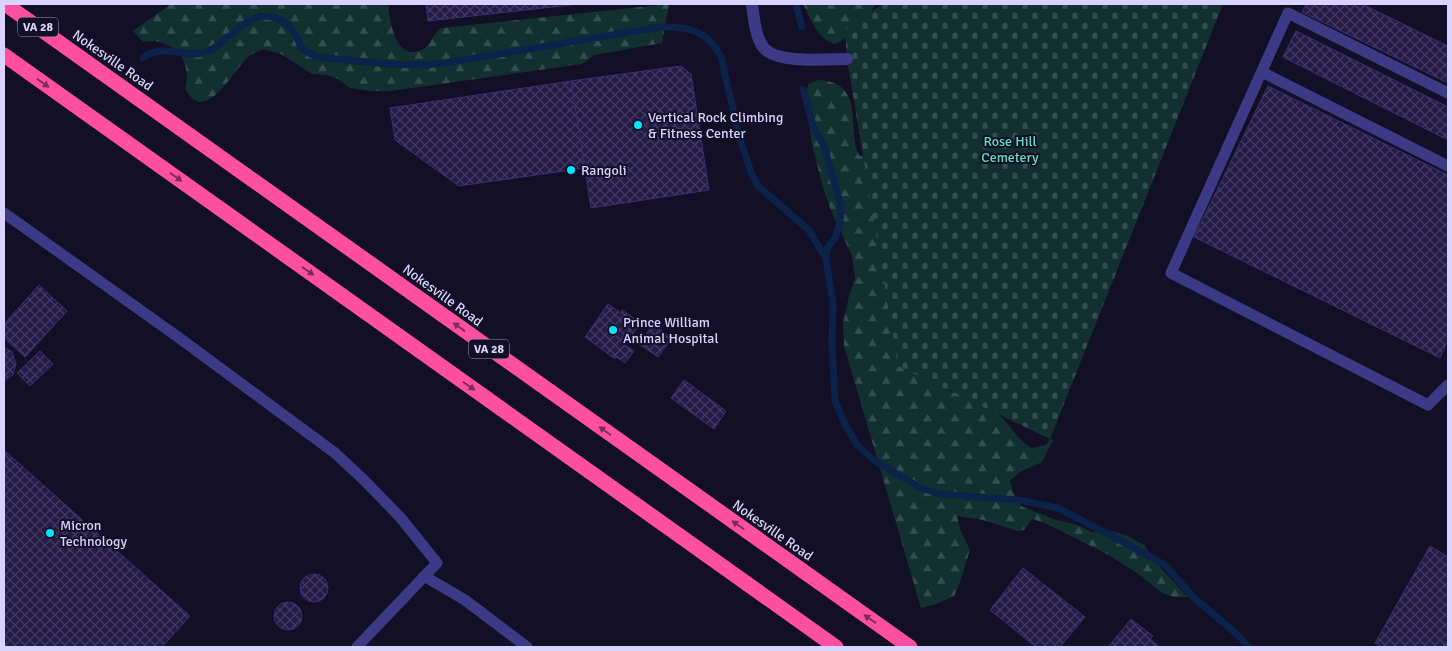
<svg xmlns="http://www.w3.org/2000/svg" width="1452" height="651" font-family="Signika,sans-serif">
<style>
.forest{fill:url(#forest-firs)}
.cemetery{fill:url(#cemetery-stones)}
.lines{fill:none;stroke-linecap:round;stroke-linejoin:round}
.stream{stroke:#0c2248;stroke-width:7}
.building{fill:url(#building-cross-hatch);stroke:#3b2d73}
.lane{stroke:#3d3a85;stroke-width:11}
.street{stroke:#3d3a85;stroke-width:12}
.highway{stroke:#ff4fa3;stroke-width:15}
.oneway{fill:#7d2c5e}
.poi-dot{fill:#00e5ff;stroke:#130f26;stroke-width:2}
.labels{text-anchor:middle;stroke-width:4;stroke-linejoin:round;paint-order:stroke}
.shield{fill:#130f26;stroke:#9e99be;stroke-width:1}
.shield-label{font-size:12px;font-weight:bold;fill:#d9d4ff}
.street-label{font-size:14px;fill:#d9d4ff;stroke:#130f26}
.poi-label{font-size:14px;fill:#d9d4ff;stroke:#130f26;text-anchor:start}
.park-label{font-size:14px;fill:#5fe0c0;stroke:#130f26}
</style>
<defs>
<pattern id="forest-firs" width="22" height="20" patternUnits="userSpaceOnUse" patternTransform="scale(1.25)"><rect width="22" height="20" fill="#12302f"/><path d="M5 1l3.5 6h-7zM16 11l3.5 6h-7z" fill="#344d4e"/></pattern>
<pattern id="cemetery-stones" width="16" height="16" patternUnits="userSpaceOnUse" patternTransform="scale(1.25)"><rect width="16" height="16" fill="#12302f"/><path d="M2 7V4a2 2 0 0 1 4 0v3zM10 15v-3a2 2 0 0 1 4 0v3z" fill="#344d4e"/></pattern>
<pattern id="building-cross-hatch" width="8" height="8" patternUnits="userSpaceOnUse" patternTransform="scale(1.25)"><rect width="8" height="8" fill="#241b47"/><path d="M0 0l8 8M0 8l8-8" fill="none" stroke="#433b63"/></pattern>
</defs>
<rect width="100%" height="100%" fill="#130f26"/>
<!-- forest -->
<g class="forest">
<path d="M171,4h217c2,16 7,60 35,45 8,-4 10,-15 18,-21l228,-24 -7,39 -68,12 -12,9 -191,27h-20l-21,-3 -14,-10 -10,-3 -14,-1 -31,-20 -18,-5c-4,2 -10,4 -14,7 -16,14 -44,72 -64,32 6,-21 -4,-41 -26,-46 -5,-2 -11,0 -16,0l-10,-11z"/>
<path d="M803,4h73c-11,17 -22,31 -41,40 -18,-5 -24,-25 -32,-40z"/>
<path d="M818,80c50,2 27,52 42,76l10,-5 75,238c14,6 43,17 54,26 13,11 17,24 33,33l14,-3 4,-6 3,1 -11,22 -22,10 -10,9 3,11 8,14 35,14 19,4 17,8 18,-1 16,4 18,10 13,19 31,33h-15l-11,-4 -25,-20 -30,-19 -62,-31 -13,-4 -8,11 -7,1 -34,-11 -26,-4 3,13 10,21 -10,32 -6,14 -18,8 -15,4 -77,-262 -1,-23 6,-27 6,-17 -3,-23 -22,-48 -7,-20 -11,-44 -6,-46 2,-14z"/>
</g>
<!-- cemetery -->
<path class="cemetery" d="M883,4h340l-173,435 -152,-73 -51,-307 -2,-30z"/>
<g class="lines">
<!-- stream -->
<g class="stream">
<path d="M796,4l6,23"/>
<path d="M143,58c22,-16 40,1 63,-6 25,-8 43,-50 76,-31 11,6 16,16 19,27l15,9 73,7 33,1 23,-2 215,-36c29,-1 48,4 61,30l19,82 12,36 6,11 51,44 17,29 7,44 -1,41 3,57 10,23 12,21 18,16 46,27 20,6 77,6 40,8 50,26 57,31 30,34 42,35 12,13"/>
<path d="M803,89l10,37 11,20 17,60 -1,16 -5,16 -8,11 -1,9"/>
</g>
</g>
<!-- building -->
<g class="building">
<path d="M426,4h153l-151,17z"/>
<path d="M1306,4h56l86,42v37l-146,-71z"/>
<path d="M1296,31l152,76v33l-165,-83z"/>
<path d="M681,66l10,8 18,116 -118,18 -20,-127z"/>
<path d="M571,81l14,87 -126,18 -64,-46 -5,-32z"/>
<path d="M1268,86l180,89v165l-8,18 -246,-121z"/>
<path d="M39,285l28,26 -42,46 -21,-19v-14z"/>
<path d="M608,304l13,9 1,-3 19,13 -16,22 9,6 -9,12 -9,-6 -1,2 -30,-22z"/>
<path d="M653,325l19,13 -14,19 -19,-13z"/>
<path d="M4,347l8,5 4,12 -3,11 -9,6z"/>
<path d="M40,351l13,13 -23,22 -13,-13z"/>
<path d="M684,380l42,31 -12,18 -43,-31z"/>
<path d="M4,450l186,166 -28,31h-158z"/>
<path d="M1430,546l18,11v90h-66l-7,-4z"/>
<path d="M1023,568l62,49 -25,30h-24l-46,-37z"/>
<circle cx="314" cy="588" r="14"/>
<circle cx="288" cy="616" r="14"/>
<path d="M1131,619l22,17 -3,3 10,8h-52z"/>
</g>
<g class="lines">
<!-- lane -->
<g class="lane">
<path d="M1262,72l186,94"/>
<path d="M1448,93l-160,-80 -117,260 257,132 20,-20"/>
<path d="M4,213l174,124 157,116 29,27 36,37 37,46 -80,84"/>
<path d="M424,576l41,24 62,47"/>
</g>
<!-- street -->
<path class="street" d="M752,4c2,14 3,33 12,44 13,16 64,11 83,11"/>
<!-- highway -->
<g class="highway">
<path d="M5,4l905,643"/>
<path d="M4,55l832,592"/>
</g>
</g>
<!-- one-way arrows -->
<defs><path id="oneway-solid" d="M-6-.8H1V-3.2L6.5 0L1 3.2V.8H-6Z" transform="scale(1.25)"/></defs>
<g class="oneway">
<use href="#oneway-solid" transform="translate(43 83) rotate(35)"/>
<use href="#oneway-solid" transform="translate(176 177) rotate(35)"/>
<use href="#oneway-solid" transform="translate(308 271) rotate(35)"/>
<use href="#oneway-solid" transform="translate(459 327) rotate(-144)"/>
<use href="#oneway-solid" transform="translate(469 386) rotate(35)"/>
<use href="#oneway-solid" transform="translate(605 431) rotate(-145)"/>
<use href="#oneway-solid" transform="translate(738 525) rotate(-145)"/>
<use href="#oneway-solid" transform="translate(870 619) rotate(-145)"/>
</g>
<!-- markers -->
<g class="poi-dot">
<circle cx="638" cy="125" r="5"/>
<circle cx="571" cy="170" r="5"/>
<circle cx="613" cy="330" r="5"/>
<circle cx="50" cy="533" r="5"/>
</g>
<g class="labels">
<!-- shield labels -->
<g class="shield">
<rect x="18" y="17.5" width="40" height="19" rx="4"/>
<rect x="469" y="339.5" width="40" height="19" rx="4"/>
</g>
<g class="shield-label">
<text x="38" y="31">VA 28</text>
<text x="489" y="353">VA 28</text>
</g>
<!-- street labels -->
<g class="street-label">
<text transform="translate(113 60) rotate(35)" y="5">Nokesville Road</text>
<text transform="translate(443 295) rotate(36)" y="5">Nokesville Road</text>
<text transform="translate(773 530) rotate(35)" y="5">Nokesville Road</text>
</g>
<!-- poi labels -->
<g class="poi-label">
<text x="648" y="122">Vertical Rock Climbing<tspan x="648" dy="16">&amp; Fitness Center</tspan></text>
<text x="581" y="175">Rangoli</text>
<text x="623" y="327">Prince William<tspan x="623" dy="16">Animal Hospital</tspan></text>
<text x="60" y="530">Micron<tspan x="60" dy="16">Technology</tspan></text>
</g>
<!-- park labels -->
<g class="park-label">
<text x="1010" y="146">Rose Hill<tspan x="1010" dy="16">Cemetery</tspan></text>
</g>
</g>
<!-- border -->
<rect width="1452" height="651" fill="none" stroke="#d9d4ff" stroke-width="10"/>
</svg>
